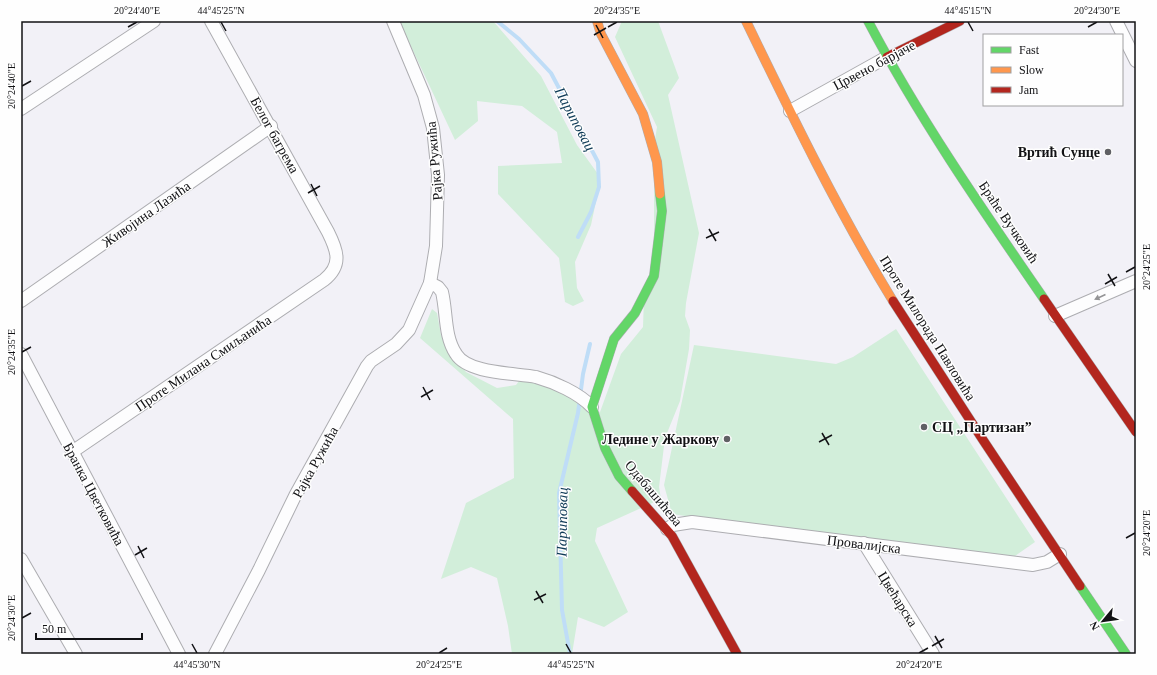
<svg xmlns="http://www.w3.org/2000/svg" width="1157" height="675" font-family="'Times New Roman',serif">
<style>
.green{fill:#d2eeda}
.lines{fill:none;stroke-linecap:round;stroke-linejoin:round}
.stream{stroke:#bfddf7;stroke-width:4}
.street-casing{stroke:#adadb1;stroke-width:14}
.fast-casing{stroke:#adadb1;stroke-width:10}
.slow-casing{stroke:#adadb1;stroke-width:10}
.jam-casing{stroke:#adadb1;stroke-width:10}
.street{stroke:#fdfdfe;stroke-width:12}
.fast{stroke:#63d668;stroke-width:9}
.slow{stroke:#ff974d;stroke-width:9}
.jam{stroke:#b3261e;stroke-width:9}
.oneway{fill:#939395}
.ticks{fill:none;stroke:#121215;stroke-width:1.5}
.poi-dot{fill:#606064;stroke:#fefefe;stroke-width:1.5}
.labels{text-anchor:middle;stroke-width:3;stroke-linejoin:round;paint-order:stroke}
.street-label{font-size:14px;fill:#121215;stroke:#fefefe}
.poi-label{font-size:14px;font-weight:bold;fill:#121215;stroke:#fefefe;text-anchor:end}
.water-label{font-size:15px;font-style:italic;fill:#0f3b57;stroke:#fefefe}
.neatline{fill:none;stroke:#121215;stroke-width:1.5}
.ticks-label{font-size:10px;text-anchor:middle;fill:#121215}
</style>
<rect width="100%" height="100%" fill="#f2f1f7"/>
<!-- green -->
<g class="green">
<path d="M399,21h94l48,55 36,69 21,29 1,13 -8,38 -16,37 2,26 7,13 -11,5 -8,-4 -6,-44 -61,-64v-28l64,-3 -5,-31 -35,-26 -45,-5 1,20 -23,19z"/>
<path d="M622,21h36l21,57 -11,17 31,138 -13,70 -1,13 5,14 -1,19 -9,52 -15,37 -6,49 2,12 -64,29 -2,13 33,71 -24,15 -26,-10 -6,37h-60l-4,-28 -11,-48 -26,-11 -30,12 25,-76 48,-25 -1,-59 -93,-81 12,-29 5,4 4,22 13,22 12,15 31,16 19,-3 7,-9 11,1 66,35 21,-58 22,-27 1,-30 10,-21v-130l3,-19 -42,-90z"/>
<path d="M896,329l139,213 -20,14 -232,-25 -111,-17 -8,-29 30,-140 142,19 17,-7z"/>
</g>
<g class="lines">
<!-- stream -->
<g class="stream">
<path d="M497,21l22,18 32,34 47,89 1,25 -8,25 -13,25"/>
<path d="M570,654l-8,-44 -3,-117 19,-80 5,-39 7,-30"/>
</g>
<!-- street casing -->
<g class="street-casing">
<g id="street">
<path d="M1116,21l20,40"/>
<path d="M21,109l133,-88"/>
<path d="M790,111l97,-54"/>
<path d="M430,283l8,4 4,5c5,21 2,44 14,62 12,20 60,19 80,23 18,5 43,16 56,30"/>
<path d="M21,301l250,-175"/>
<path d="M1055,316l81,-35"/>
<path d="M21,354l158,300"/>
<path d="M72,452l252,-172c19,-15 13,-30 4,-48l-117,-211"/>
<path d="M667,529l6,-4 19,-3 341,43 14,-3 13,-8"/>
<path d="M864,543l69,111"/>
<path d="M21,559l55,95"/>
<path d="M215,654l44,-84 36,-74 72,-130 4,-5 25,-17 13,-14 21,-47 6,-37 2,-71 -5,-47 -9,-33 -31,-74"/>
</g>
</g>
<!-- fast casing -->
<g class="fast-casing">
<g id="fast">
<path d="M868,21c51,97 114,188 176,278"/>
<path d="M632,491l-13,-15 -14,-28 -13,-41 22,-68 21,-26 19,-37 8,-65 -2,-17"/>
<path d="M1080,586l46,68"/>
</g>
</g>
<!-- slow casing -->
<g class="slow-casing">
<g id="slow">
<path d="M597,21l4,13 42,80 14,48 3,32"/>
<path d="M746,21c46,95 92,190 147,280"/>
</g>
</g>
<!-- jam casing -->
<g class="jam-casing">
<g id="jam">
<path d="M887,57l73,-36"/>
<path d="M1044,299l92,133"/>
<path d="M893,301l90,139 97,146"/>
<path d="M632,491l40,45 65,118"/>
</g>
</g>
<!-- street -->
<use href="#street" class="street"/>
<!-- fast -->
<use href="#fast" class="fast"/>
<!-- slow -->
<use href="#slow" class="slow"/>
<!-- jam -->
<use href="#jam" class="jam"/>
</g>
<!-- one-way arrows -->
<defs><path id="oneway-solid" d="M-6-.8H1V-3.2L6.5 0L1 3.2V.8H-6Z"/></defs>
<use class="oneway" href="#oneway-solid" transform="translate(1100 297) rotate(156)"/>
<!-- ticks -->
<path class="ticks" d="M221,22l5,9M968,22l5,9M596,25l7,13M128,27l9,-5M608,27l9,-5M1088,27l9,-5M594,35l12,-7M22,86l9,-5M311,184l6,12M308,193l12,-7M709,229l7,12M706,238l13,-6M1126,272l9,-5M1108,274l7,12M1105,284l12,-7M22,352l9,-5M423,387l7,13M421,397l12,-7M822,433l7,12M819,442l13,-7M1126,538l9,-5M138,546l6,12M135,555l12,-7M536,591l7,12M534,600l12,-6M22,618l9,-5M935,636l7,12M192,644l5,9M566,644l5,9M932,646l12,-7M439,653l8,-5M919,653l9,-5"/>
<!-- markers -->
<g class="poi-dot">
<circle cx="1108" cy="152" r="4"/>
<circle cx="924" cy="427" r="4"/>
<circle cx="727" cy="439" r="4"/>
</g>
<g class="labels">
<!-- street labels -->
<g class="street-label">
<text transform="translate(874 65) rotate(-28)" y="5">Црвено барјаче</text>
<text transform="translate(275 135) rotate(61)" y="5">Белог багрема</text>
<text transform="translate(434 161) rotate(-95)" y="5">Рајка Ружића</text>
<text transform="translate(146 214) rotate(-35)" y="5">Живојина Лазића</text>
<text transform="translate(1009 222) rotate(56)" y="5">Браће Вучковић</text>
<text transform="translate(928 328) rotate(58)" y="5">Проте Милорада Павловића</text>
<text transform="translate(203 363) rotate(-34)" y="5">Проте Милана Смиљанића</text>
<text transform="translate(315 462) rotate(-61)" y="5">Рајка Ружића</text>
<text transform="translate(654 493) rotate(50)" y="5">Одабашићева</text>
<text transform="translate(94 494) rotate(62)" y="5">Бранка Цветковића</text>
<text transform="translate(864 544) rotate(7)" y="5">Провалијска</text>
<text transform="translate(898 599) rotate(58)" y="5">Цвећарска</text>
</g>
<!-- poi labels -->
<g class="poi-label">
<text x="1100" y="157">Вртић Сунце</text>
<text x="932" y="432" text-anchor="start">СЦ „Партизан”</text>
<text x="719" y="444">Ледине у Жаркову</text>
</g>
<!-- water labels -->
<g class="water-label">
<text transform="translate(575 119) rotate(62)" y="5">Париповац</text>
<text transform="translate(562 522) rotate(-89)" y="5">Париповац</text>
</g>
</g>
<!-- border -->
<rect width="1157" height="675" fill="none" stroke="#fefefe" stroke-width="44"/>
<!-- legend -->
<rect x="983" y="34" width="140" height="72" fill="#fefefe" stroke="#a0a0a1"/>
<rect x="991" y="47" width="20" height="6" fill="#63d668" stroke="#a0a0a1"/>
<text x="1019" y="54" font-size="12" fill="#121215">Fast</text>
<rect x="991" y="67" width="20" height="6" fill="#ff974d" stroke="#a0a0a1"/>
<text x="1019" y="74" font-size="12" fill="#121215">Slow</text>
<rect x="991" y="87" width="20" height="6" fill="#b3261e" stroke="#a0a0a1"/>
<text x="1019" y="94" font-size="12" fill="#121215">Jam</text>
<!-- north arrow -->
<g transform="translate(1103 621) rotate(241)" stroke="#fefefe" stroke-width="3" paint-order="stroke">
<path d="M0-3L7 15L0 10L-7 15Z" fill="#121215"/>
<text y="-6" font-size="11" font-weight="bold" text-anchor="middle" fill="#121215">N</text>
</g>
<!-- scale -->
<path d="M36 633v6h106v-6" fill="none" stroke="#121215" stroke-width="2"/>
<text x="42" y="633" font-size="12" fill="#121215" stroke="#fefefe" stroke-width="3" paint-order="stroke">50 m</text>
<rect x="22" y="22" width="1113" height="631" class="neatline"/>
<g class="ticks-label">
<text x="137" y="14">20°24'40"E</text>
<text x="221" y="14">44°45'25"N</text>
<text x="617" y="14">20°24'35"E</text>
<text x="968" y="14">44°45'15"N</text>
<text x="1097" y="14">20°24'30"E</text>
<text transform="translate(11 86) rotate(-90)" y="4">20°24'40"E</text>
<text transform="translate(1146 267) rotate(-90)" y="4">20°24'25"E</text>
<text transform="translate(11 352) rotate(-90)" y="4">20°24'35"E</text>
<text transform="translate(1146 533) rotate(-90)" y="4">20°24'20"E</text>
<text transform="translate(11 618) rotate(-90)" y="4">20°24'30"E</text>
<text x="197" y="668">44°45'30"N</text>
<text x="439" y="668">20°24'25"E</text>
<text x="571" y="668">44°45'25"N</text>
<text x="919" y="668">20°24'20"E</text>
</g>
</svg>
